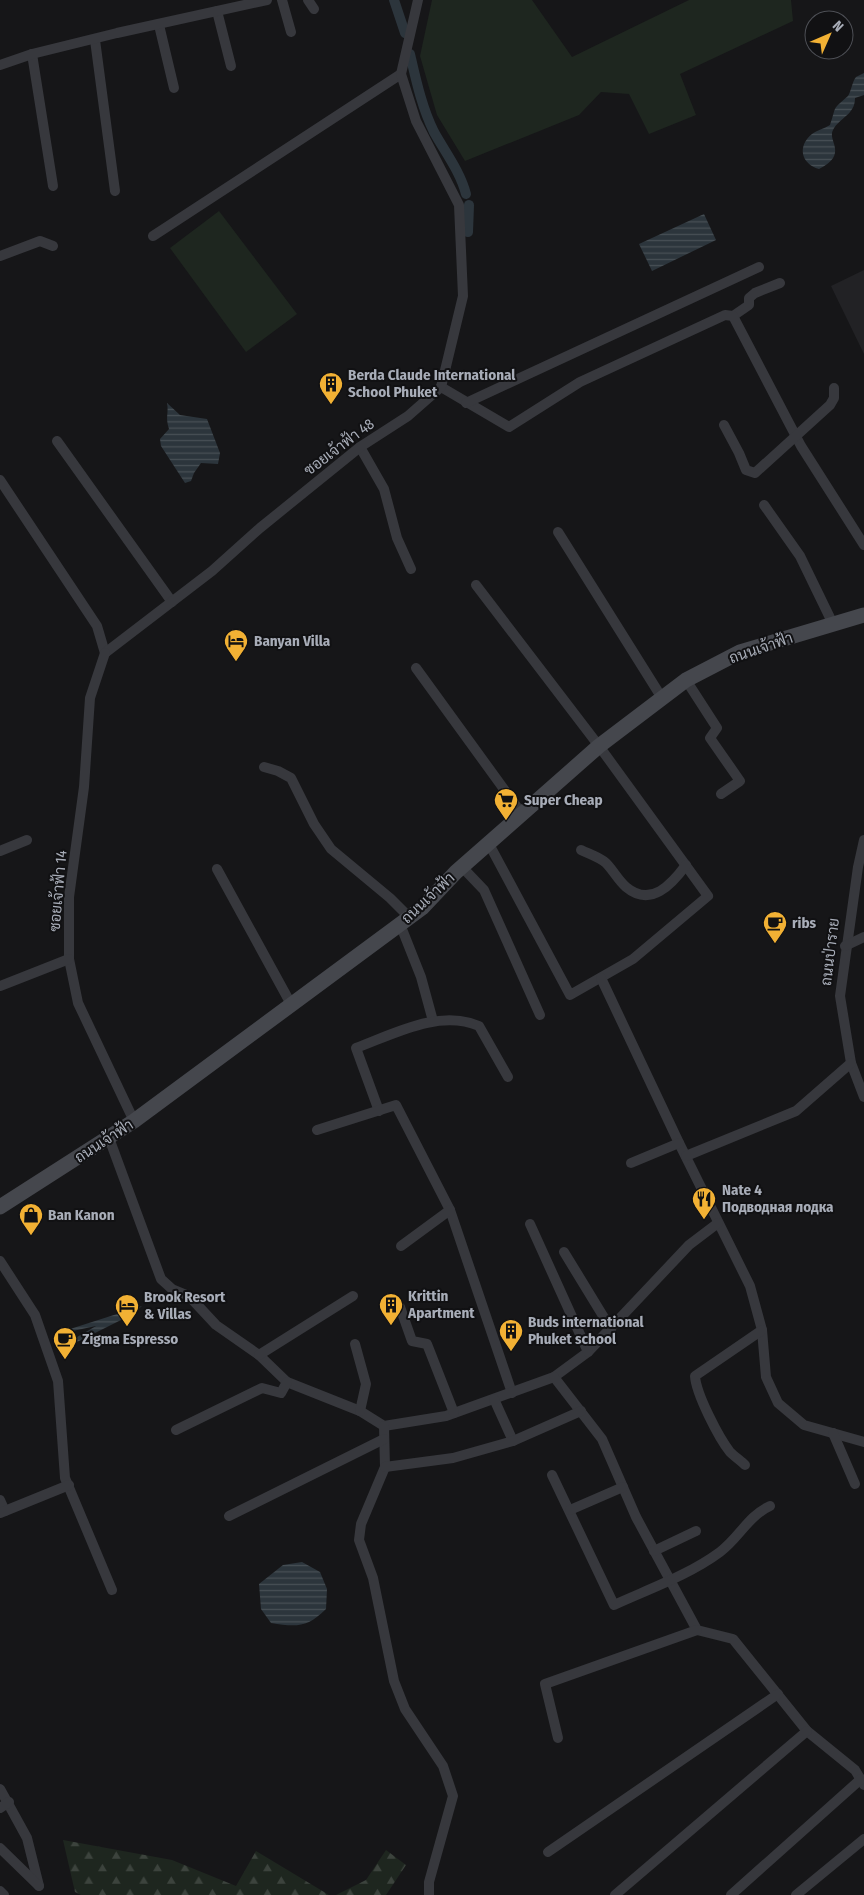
<svg xmlns="http://www.w3.org/2000/svg" width="864" height="1895" font-family="'Fira Sans Condensed',Sarabun,sans-serif">
<style>
.built{fill:#222225}
.grass{fill:#1e261f}
.forest{fill:url(#forest-firs)}
.water{fill:url(#water-rules)}
.lines{fill:none;stroke-linecap:round;stroke-linejoin:round}
.canal{stroke:#2c353c;stroke-width:10}
.street{stroke:#37383d;stroke-width:10}
.secondary{stroke:#45474d;stroke-width:15}
.labels{text-anchor:middle;stroke-width:4;stroke-linejoin:round;paint-order:stroke}
.poi-label{font-size:15px;font-weight:bold;fill:#a8adb8;stroke:#111113;text-anchor:start}
.street-label{font-size:15px;fill:#a8adb8;stroke:#111113}
</style>
<defs>
<pattern id="forest-firs" width="22" height="20" patternUnits="userSpaceOnUse" patternTransform="scale(1.25)"><rect width="22" height="20" fill="#1e261f"/><path d="M5 1l3.5 6h-7zM16 11l3.5 6h-7z" fill="#3c433d"/></pattern>
<pattern id="water-rules" width="6" height="5" patternUnits="userSpaceOnUse" patternTransform="scale(1.25)"><rect width="6" height="5" fill="#2c353c"/><path d="M0 2.5h6" fill="none" stroke="#485056"/></pattern>
</defs>
<rect width="100%" height="100%" fill="#161618"/>
<!-- built -->
<path class="built" d="M864,270v84l-33,-68z"/>
<!-- grass -->
<g class="grass">
<path d="M432,0h100l40,57 117,-57h102l2,21 -113,53 16,41 -47,19 -20,-40 -28,-2 -22,23 -114,46 -28,-46 -17,-59z"/>
<path d="M219,211l78,103 -51,38 -76,-104z"/>
</g>
<!-- forest -->
<g class="forest">
<path d="M63,1840l109,20 64,26 20,-35 73,44h-248l-6,-3z"/>
<path d="M386,1850l20,15 -20,30h-50l30,-15z"/>
</g>
<!-- water -->
<g class="water">
<path d="M864,73v22l-9,3c0,17 -15,19 -22,32 -6,11 16,24 -14,39 -18,-5 -22,-23 -7,-35 5,-4 12,-5 18,-9 7,-20 1,-14 18,-29 3,-4 4,-14 8,-19z"/>
<path d="M704,214l12,26 -64,31 -13,-27z"/>
<path d="M167,403l13,12 27,4 13,34 -2,11 -17,-1 -7,10 -3,8 -6,2 -24,-37 -1,-7 9,-10c-4,-12 0,-16 -2,-26z"/>
<path d="M142,1306l-11,9 -58,29 -1,-4 24,-14 -28,6 -1,-2z"/>
<path d="M302,1562l18,10 7,17 -1,20c-19,19 -30,18 -55,14l-10,-14 -2,-25 24,-19z"/>
</g>
<g class="lines">
<!-- canal -->
<g class="canal">
<path d="M394,0l11,33"/>
<path d="M410,54c6,26 12,54 24,78 11,20 26,39 32,62"/>
<path d="M468,232l1,-27"/>
</g>
<!-- street -->
<g class="street">
<path d="M282,0l9,32"/>
<path d="M308,0l6,9"/>
<path d="M217,11l14,55"/>
<path d="M159,25l15,63"/>
<path d="M95,40l20,151"/>
<path d="M32,54l21,132"/>
<path d="M0,65l32,-11 85,-21 150,-33"/>
<path d="M153,236l248,-162"/>
<path d="M0,256l40,-15 13,5"/>
<path d="M733,316l16,-11v-7l6,-5 25,-10"/>
<path d="M441,387l68,40 71,-45 145,-67 8,1 68,130 63,99"/>
<path d="M466,403l293,-136"/>
<path d="M724,425l15,28 7,17 9,3 75,-68 4,-7v-10"/>
<path d="M57,441l115,161"/>
<path d="M360,447l24,42 13,49 14,31"/>
<path d="M0,480l97,146 8,27"/>
<path d="M764,505l36,51 33,68"/>
<path d="M558,532l104,166"/>
<path d="M476,585l123,161 109,150 -75,63 -63,36 -81,-151"/>
<path d="M105,653l107,-82 48,-43 100,-81 48,-31 33,-29 22,-91 -4,-91 -43,-84 -15,-47 17,-74"/>
<path d="M105,653l-15,45 -6,89 -15,110v62l9,44 56,118"/>
<path d="M416,668l106,146"/>
<path d="M686,680l31,48 -7,10 30,43 -19,13"/>
<path d="M264,767l14,4 13,7 23,46 17,25 59,49 19,19"/>
<path d="M864,840l-6,27 -18,129 11,67 13,34"/>
<path d="M581,850c8,4 18,7 25,13 7,7 12,17 20,24 25,21 46,-3 60,-22"/>
<path d="M0,851l27,-11"/>
<path d="M462,867l22,23 56,125"/>
<path d="M217,869l74,135"/>
<path d="M400,924l21,53 12,44"/>
<path d="M845,946l19,-9"/>
<path d="M601,978l78,165 71,143 12,44 4,47 12,26 26,22 60,17"/>
<path d="M0,986l69,-27"/>
<path d="M379,1111l-23,-63c38,-14 83,-39 123,-22l29,51"/>
<path d="M317,1130l79,-25 54,105 62,183"/>
<path d="M109,1138l52,141 11,10 17,7 27,29 43,30 28,27 73,29 24,15 62,-10 108,-39 34,-25 101,-107 29,-22"/>
<path d="M686,1156l110,-45 55,-48"/>
<path d="M631,1163l48,-20"/>
<path d="M530,1224l58,128"/>
<path d="M401,1246l49,-36"/>
<path d="M564,1252l47,77"/>
<path d="M0,1261l35,54 23,66 7,97 47,112"/>
<path d="M400,1307l12,34 15,3 27,69"/>
<path d="M355,1344l11,40 -6,27"/>
<path d="M259,1355l94,-59"/>
<path d="M554,1377l48,62 34,78 61,113 36,9 74,92 48,39 9,15"/>
<path d="M494,1399l19,42"/>
<path d="M384,1426l1,41 -24,57 -2,16 14,38 21,103 11,28 38,57 10,30 -24,86v13"/>
<path d="M176,1430l86,-42 19,5 6,-11"/>
<path d="M833,1433l22,51"/>
<path d="M745,1465c-4,-4 -10,-8 -15,-13 -11,-14 -34,-58 -35,-76l67,-46"/>
<path d="M385,1467l68,-9 60,-17 68,-30"/>
<path d="M552,1475l62,130c35,-16 75,-30 106,-53 19,-14 28,-36 50,-46"/>
<path d="M0,1500l5,11"/>
<path d="M570,1510l53,-23"/>
<path d="M0,1513l69,-28"/>
<path d="M229,1516l155,-77"/>
<path d="M654,1551l42,-20"/>
<path d="M558,1738l-13,-54 152,-54"/>
<path d="M0,1789l27,49 12,48"/>
<path d="M0,1808l9,-6"/>
<path d="M0,1848l39,38"/>
<path d="M548,1852l230,-158"/>
<path d="M0,1891l4,4"/>
<path d="M615,1895l192,-164"/>
<path d="M731,1895l130,-116"/>
<path d="M796,1895l68,-56"/>
</g>
<!-- secondary -->
<path class="secondary" d="M0,1207l134,-86 288,-213 34,-36 143,-126 87,-66 54,-28 124,-37"/>
</g>
<!-- icons -->
<defs>
<g id="building-pin" transform="scale(1.25)"><path d="M0 17L-7.5 6A9.5 9.5 0 1 1 7.5 6Z" fill="#f2b134" stroke="#111113"/><path d="M-4-6H4V6H1V3H-1V6H-4ZM-2.5-4.3h1.7v1.8h-1.7ZM.8-4.3h1.7v1.8H.8ZM-2.5-1h1.7V.8h-1.7ZM.8-1h1.7V.8H.8Z" fill="#111"/></g>
<g id="hotel-pin" transform="scale(1.25)"><path d="M0 17L-7.5 6A9.5 9.5 0 1 1 7.5 6Z" fill="#f2b134" stroke="#111113"/><path d="M-6-4.5h1.5V1H6V5H4.5V3h-9V5H-6ZM-4 0a1.8 1.8 0 1 1 3.6 0ZM.5 0V-2.5h3Q6-2.5 6 0Z" fill="#111"/></g>
<g id="supermarket-pin" transform="scale(1.25)"><path d="M0 17L-7.5 6A9.5 9.5 0 1 1 7.5 6Z" fill="#f2b134" stroke="#111113"/><path d="M-6-5.5h2.5l.6 2H6L4.5 2H-2.5L-4.4-4H-6ZM-1.5 3.2a1.3 1.3 0 1 0 .1 0ZM3 3.2a1.3 1.3 0 1 0 .1 0Z" fill="#111"/></g>
<g id="cafe-pin" transform="scale(1.25)"><path d="M0 17L-7.5 6A9.5 9.5 0 1 1 7.5 6Z" fill="#f2b134" stroke="#111113"/><path d="M-5.5-4.5H6V0H3Q3 3.5 0 3.5H-2.5Q-5.5 3.5-5.5 0ZM3-3.2v2h1.7v-2ZM-6 4.5H4V6H-6Z" fill="#111"/></g>
<g id="restaurant-pin" transform="scale(1.25)"><path d="M0 17L-7.5 6A9.5 9.5 0 1 1 7.5 6Z" fill="#f2b134" stroke="#111113"/><path d="M-5-6h1v4h1v-4h1v4h1v-4h1v5L-1.5 .5V6h-2V.5L-5-1ZM5-6V6H3V1.5H1.5Q1.5-4 5-6Z" fill="#111"/></g>
<g id="shop-pin" transform="scale(1.25)"><path d="M0 17L-7.5 6A9.5 9.5 0 1 1 7.5 6Z" fill="#f2b134" stroke="#111113"/><path d="M-5-2.5h2.3a2.7 3.5 0 0 1 5.4 0H5L5.5 6h-11ZM-1.5-2.5h3a1.5 2.3 0 0 0-3 0Z" fill="#111"/></g>
</defs>
<g fill-rule="evenodd">
<use href="#building-pin" x="331" y="384"/>
<use href="#hotel-pin" x="236" y="641"/>
<use href="#supermarket-pin" x="506" y="800"/>
<use href="#cafe-pin" x="775" y="923"/>
<use href="#restaurant-pin" x="704" y="1199"/>
<use href="#shop-pin" x="31" y="1215"/>
<use href="#building-pin" x="391" y="1305"/>
<use href="#hotel-pin" x="127" y="1306"/>
<use href="#building-pin" x="511" y="1331"/>
<use href="#cafe-pin" x="65" y="1339"/>
</g>
<g class="labels">
<!-- poi labels -->
<g class="poi-label">
<text x="348" y="380">Berda Claude International<tspan x="348" dy="17">School Phuket</tspan></text>
<text x="254" y="646">Banyan Villa</text>
<text x="524" y="805">Super Cheap</text>
<text x="792" y="928">ribs</text>
<text x="722" y="1195">Nate 4<tspan x="722" dy="17">Подводная лодка</tspan></text>
<text x="48" y="1220">Ban Kanon</text>
<text x="408" y="1301">Krittin<tspan x="408" dy="17">Apartment</tspan></text>
<text x="144" y="1302">Brook Resort<tspan x="144" dy="17">&amp; Villas</tspan></text>
<text x="528" y="1327">Buds international<tspan x="528" dy="17">Phuket school</tspan></text>
<text x="82" y="1344">Zigma Espresso</text>
</g>
<!-- street labels -->
<g class="street-label">
<text transform="translate(339 447) rotate(-37)" y="5">ซอยเจ้าฟ้า 48</text>
<text transform="translate(761 648) rotate(-19)" y="5">ถนนเจ้าฟ้า</text>
<text transform="translate(58 891) rotate(-85)" y="5">ซอยเจ้าฟ้า 14</text>
<text transform="translate(428 898) rotate(-43)" y="5">ถนนเจ้าฟ้า</text>
<text transform="translate(830 952) rotate(-83)" y="5">ถนนป่าราย</text>
<text transform="translate(104 1141) rotate(-33)" y="5">ถนนเจ้าฟ้า</text>
</g>
</g>
<!-- north arrow -->
<g transform="translate(829 35) rotate(45)"><circle r="24" fill="#111113" stroke="#4d4f55"/>
<path d="M0-4L9 19L0 12L-9 19Z" fill="#f2b134"/>
<text y="-8" font-size="14" font-weight="bold" text-anchor="middle" fill="#a8adb8">N</text>
</g>
</svg>
